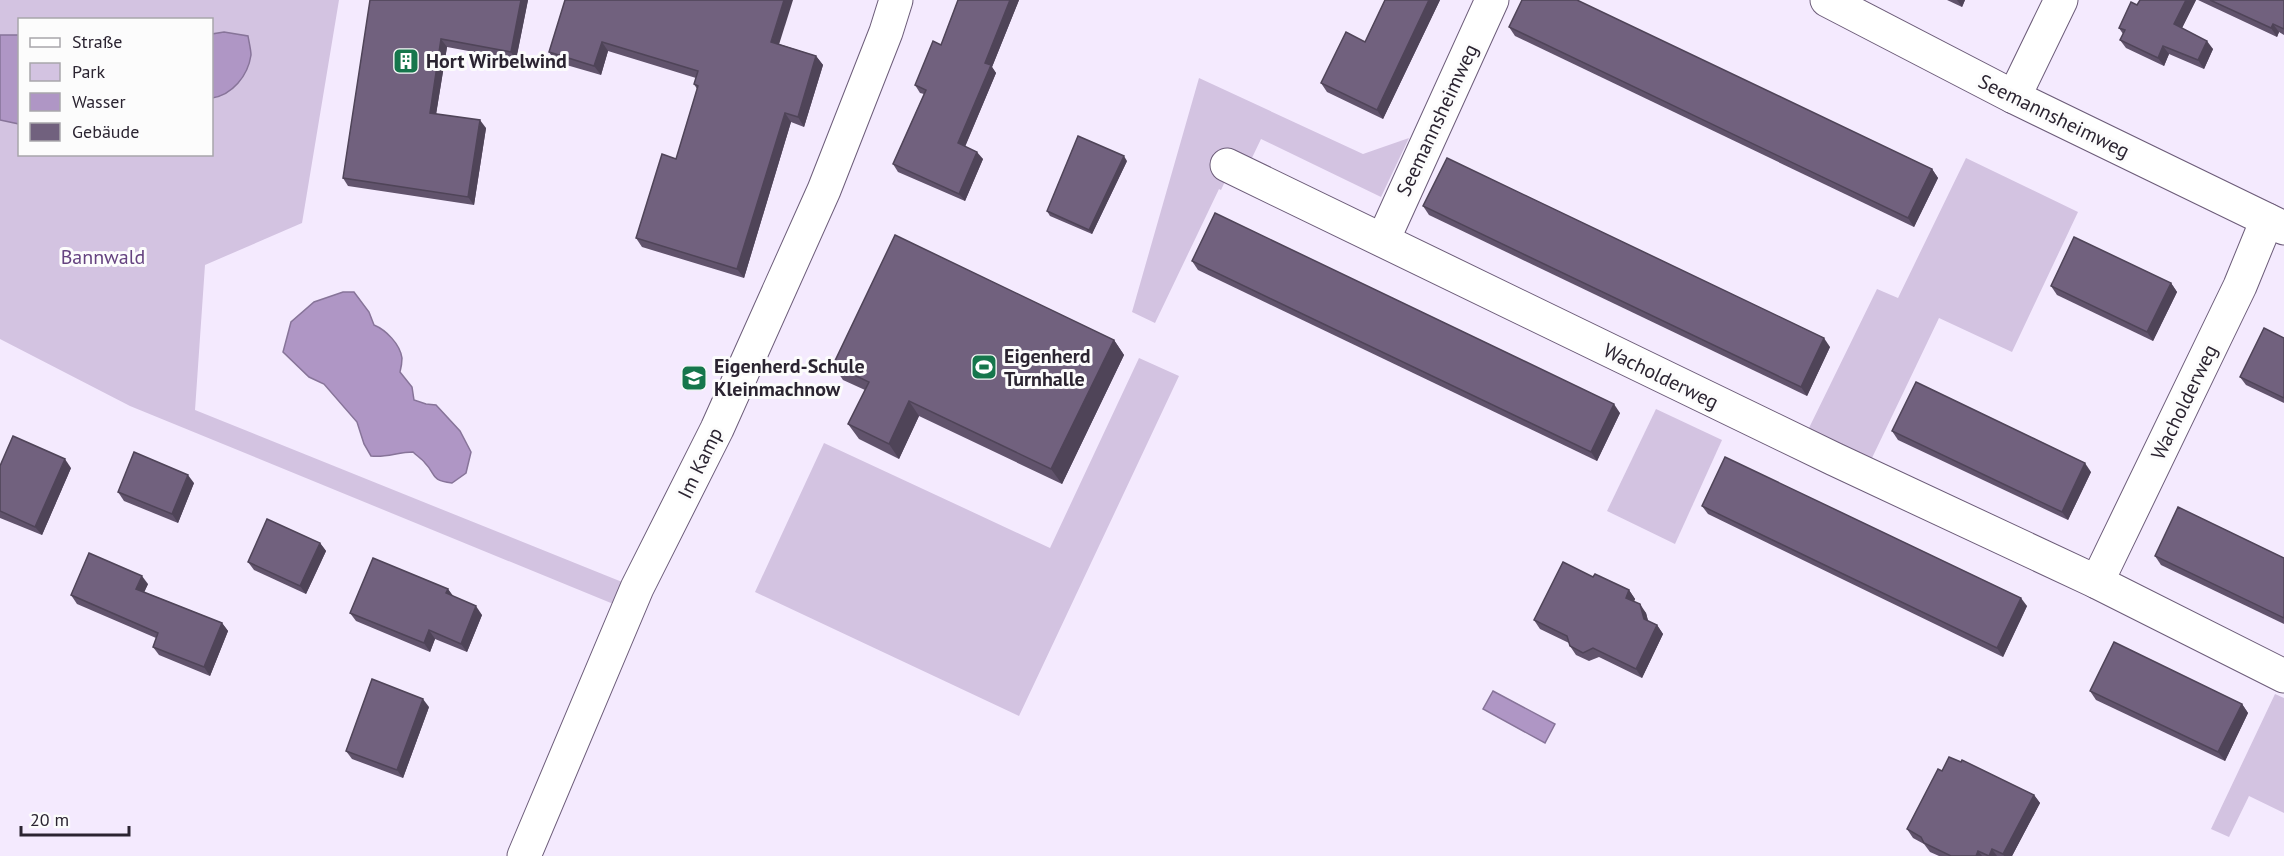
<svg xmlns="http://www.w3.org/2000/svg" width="2284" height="856" font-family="'PT Sans',sans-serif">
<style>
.green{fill:#d3c3e1}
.water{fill:#af96c5;stroke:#877499;stroke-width:1.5}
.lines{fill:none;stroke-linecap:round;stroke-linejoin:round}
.minor-casing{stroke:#6c5c79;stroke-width:35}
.minor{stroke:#fff;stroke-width:33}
.wall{fill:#61536c}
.shaded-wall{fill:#4f4458}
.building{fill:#71617e;stroke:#4f4458;stroke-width:1.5}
.labels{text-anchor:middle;stroke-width:6;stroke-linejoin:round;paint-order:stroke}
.poi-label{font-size:20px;font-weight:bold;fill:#2b2431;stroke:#fcfcfc;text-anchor:start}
.street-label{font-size:20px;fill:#2b2431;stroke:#fcfcfc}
.park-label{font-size:20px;fill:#654380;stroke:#fcfcfc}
</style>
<rect width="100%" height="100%" fill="#f4eafe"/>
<!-- green -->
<g class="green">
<path d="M0,0h339l-37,223 -97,42 -10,145 442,178 -9,22 -498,-204 -130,-67v-219l19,4 1,30h192v-56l10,-2 2,-64 -12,2v-14h-192l-1,15h-19z"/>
<path d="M1199,78l164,76 46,-16 -28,59 -120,-58 -11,23 -13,-6 -16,34 -2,-1 -64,134 -23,-11z"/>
<path d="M1966,158l112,54 -66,140 -73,-34 -68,142 -63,-30 69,-141 21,9z"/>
<path d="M1139,358l40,18 -160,340 -264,-124 69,-149 226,105z"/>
<path d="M1656,409l66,31 -47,104 -68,-33z"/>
<path d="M2275,694l9,4v115l-35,-17 -20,41 -18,-8z"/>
</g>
<!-- water -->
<g class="water">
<path d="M224,32l24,4c1,6 3,14 3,19 -3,21 -19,40 -39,43v-64z"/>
<path d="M0,35h19v89l-19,-4z"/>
<path d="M343,292h11l15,20 5,13c12,5 26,19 28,33 0,4 -1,10 -2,14l12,15 2,13 12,4 10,1 24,26 11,21 -5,21 -14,10c-23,-3 -15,-8 -27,-20 -3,-4 -8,-7 -12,-11 -15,0 -27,6 -42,4l-7,-12 -7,-22 -33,-38 -15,-7 -26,-25 8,-30 23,-20z"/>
<path d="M1493,691l62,33 -10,19 -62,-34z"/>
</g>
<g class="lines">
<!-- minor casing -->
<g class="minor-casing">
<g id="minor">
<path d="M1827,0l187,97 270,131"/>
<path d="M2014,97l47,-97"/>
<path d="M1227,165l607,294 263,123 187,94"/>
<path d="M1383,240l109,-240"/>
<path d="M2097,582l143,-296 27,-66"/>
<path d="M524,856l113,-268 80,-159 107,-239 62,-158 10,-32"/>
</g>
</g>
<!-- minor -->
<use href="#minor" class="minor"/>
</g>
<!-- wall -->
<g class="wall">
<path d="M370,0h158l-12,60 -69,-13 -11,67 50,14 -12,77 -126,-19 -5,-8z"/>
<path d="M565,0l214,44 37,12 7,9 -19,62 -13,-5 -47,156 -102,-31 -6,-9 40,-79 21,-70 -3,-5 2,-6 -88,-27 -7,24 -45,-13 -7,-10z"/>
<path d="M958,0h61l-27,67 4,6 -31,74 18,12 -18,42 -67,-29 -5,-8 31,-70 -4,-1 -5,-8 26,-40z"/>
<path d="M1385,0h55l-57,119 -56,-27 -6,-9 44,-41z"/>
<path d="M1947,0h18l-3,7z"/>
<path d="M2196,0l-14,28 31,21 -9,20 -35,-15 -5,12 -38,-18 -6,-8 3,-6 -4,-6 18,-23z"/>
<path d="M2198,0h86v35l-5,-3 -2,5z"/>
<path d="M1509,27l423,142 6,9 -24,49 -399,-191z"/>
<path d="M1127,161l-35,73 -42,-18 -3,-5z"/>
<path d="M1423,206l407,141 -23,49 -378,-181z"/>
<path d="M1192,261l428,152 -23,48 -399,-191z"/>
<path d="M2171,283l6,9 -24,49 -96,-46 -6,-9z"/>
<path d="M2284,338v65l-38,-18 -6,-8z"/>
<path d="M1114,340l10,15 -62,129 -143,-68 -20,43 -40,-20 -11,-15 17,-34 -22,-10 -10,-15z"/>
<path d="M1892,431l199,41 -23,48 -170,-80z"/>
<path d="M0,466l71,2 -29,67 -42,-17z"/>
<path d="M194,483l-16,40 -54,-22 -6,-9z"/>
<path d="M1702,506l325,100 -24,51 -295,-143z"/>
<path d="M320,543l6,8 -20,43 -52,-24 -6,-8z"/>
<path d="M2155,556l129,2v66l-123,-59z"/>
<path d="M1593,577l36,13 6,9 -1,2 12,12 2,8 9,4 6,9 -21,44 -43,-21 -10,4 -13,-6 -6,-9 -1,-3 -29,-14 -6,-9z"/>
<path d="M148,584l-4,8 78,31 6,8 -18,45 -51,-21 -6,-8 3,-9 -79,-34 -6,-9z"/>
<path d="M448,589l5,8 29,18 -15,37 -32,-13 -5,13 -74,-31 -6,-8z"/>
<path d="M2090,691l152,13 6,9 -23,48 -129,-61z"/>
<path d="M429,707l-26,71 -51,-19 -6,-8z"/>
<path d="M1961,762l73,33 6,8 -28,53h-73l-9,-4 -6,-8 -11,-6 -6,-9 35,-58z"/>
</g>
<!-- shaded-wall -->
<g class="shaded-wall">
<path d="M521,0h7l-12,60 -5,-8z"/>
<path d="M784,0h9l-16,51 -6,-9z"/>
<path d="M1010,0h9l-27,67 4,6 -33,78 -5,-8 27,-80z"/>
<path d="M1429,0h11l-57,119 -6,-9z"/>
<path d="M1957,0h8l-3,7z"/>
<path d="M2186,0h10l-16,32 -6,-8z"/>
<path d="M2273,24l6,8 -2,5 -6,-9z"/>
<path d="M441,39l6,8 -12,74 -5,-8z"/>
<path d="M2207,41l6,8 -9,20 -6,-9z"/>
<path d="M602,42l6,9 -7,24 -7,-9z"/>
<path d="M2163,46l6,8 -5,12 -6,-8z"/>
<path d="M816,56l7,9 -19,62 -6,-10z"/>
<path d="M785,113l6,9 -47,156 -7,-9z"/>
<path d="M480,120l6,8 -12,77 -6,-8z"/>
<path d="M977,152l6,7 -18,42 -6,-7z"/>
<path d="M1124,156l3,5 -35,73 -3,-4z"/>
<path d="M1932,169l6,9 -24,49 -6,-9z"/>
<path d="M2171,283l6,9 -24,49 -6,-9z"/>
<path d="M1824,338l6,9 -23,49 -6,-9z"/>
<path d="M1114,340l10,15 -62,129 -11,-15z"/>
<path d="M909,401l10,15 -20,43 -10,-15z"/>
<path d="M1614,404l6,9 -23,48 -6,-9z"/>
<path d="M65,459l6,9 -29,67 -7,-8z"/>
<path d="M2085,463l6,9 -23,48 -6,-8z"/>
<path d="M188,475l6,8 -16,40 -6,-9z"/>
<path d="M320,543l6,8 -20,43 -6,-8z"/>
<path d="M142,576l6,8 -6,13 -6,-8z"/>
<path d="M448,589l6,8 -8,-4z"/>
<path d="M1629,590l6,9 -3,7 -6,-8z"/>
<path d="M2021,598l6,8 -24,51 -6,-9z"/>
<path d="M1640,604l6,9 4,15 -6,-9z"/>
<path d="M476,606l6,9 -15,37 -6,-8z"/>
<path d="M222,623l6,8 -18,45 -6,-9z"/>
<path d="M1657,625l6,9 -21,44 -6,-9z"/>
<path d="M429,630l6,9 -5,13 -6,-9z"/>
<path d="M423,699l6,8 -26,71 -6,-8z"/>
<path d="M2242,704l6,9 -23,48 -7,-9z"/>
<path d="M2034,795l6,8 -28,53h-8l-1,-2z"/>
<path d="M1992,849l5,7h-8z"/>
<path d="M1978,851l4,5h-6z"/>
</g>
<!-- building -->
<g class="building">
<path d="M370,0h151l-10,52 -70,-13 -11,74 50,7 -12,77 -125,-19z"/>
<path d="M565,0h219l-13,42 45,14 -18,61 -13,-4 -48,156 -101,-31 26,-84 14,5 22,-73 -4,-2 4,-13 -96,-29 -8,24 -45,-14z"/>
<path d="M958,0h52l-25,63 6,2 -33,78 19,9 -18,42 -66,-30 33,-74 -11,-5 18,-44 8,4z"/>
<path d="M1385,0h44l-52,110 -56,-27 25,-51 19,10z"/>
<path d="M1522,0h55l355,169 -24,49 -399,-191z"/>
<path d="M2140,0h46l-12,24 33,17 -9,19 -35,-14 -5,12 -38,-18 5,-10 -6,-2 12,-26 6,3z"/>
<path d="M2210,0h74v29l-11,-5 -2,4z"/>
<path d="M1078,136l46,20 -35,74 -42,-19z"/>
<path d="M1447,158l377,180 -23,49 -378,-181z"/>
<path d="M1215,213l399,191 -23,48 -399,-191z"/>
<path d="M895,235l219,105 -63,129 -142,-68 -20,43 -41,-20 21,-42 -36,-17z"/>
<path d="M2074,237l97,46 -24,49 -96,-46z"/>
<path d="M2264,328l20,10v60l-44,-21z"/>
<path d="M1916,382l169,81 -23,49 -170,-81z"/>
<path d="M13,436l52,23 -30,68 -35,-16v-45z"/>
<path d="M134,452l54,23 -16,39 -54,-22z"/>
<path d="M1725,457l296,141 -24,50 -295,-142z"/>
<path d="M2178,507l106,51v60l-129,-62z"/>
<path d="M267,519l53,24 -20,43 -52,-24z"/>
<path d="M89,553l53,23 -6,13 86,34 -18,44 -51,-20 5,-14 -87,-38z"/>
<path d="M373,558l75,31 -2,4 30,13 -15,38 -32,-14 -5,13 -74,-30z"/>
<path d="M1563,562l30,15 2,-3 34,16 -3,8 14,6 4,15 13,6 -21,44 -43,-21 -10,5 -13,-7 -3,-10 -33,-16z"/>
<path d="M2114,642l128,62 -24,48 -128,-61z"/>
<path d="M372,679l51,20 -26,71 -51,-19z"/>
<path d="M1949,757l12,5 1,-2 72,35 -31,59 -11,-5 -3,7 -11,-5 -2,5h-25l-27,-13 -3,-6 -14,-8 31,-60 4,2z"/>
</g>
<!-- icons -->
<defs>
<g id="building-square" transform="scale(1.35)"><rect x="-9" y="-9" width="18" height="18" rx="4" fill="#16764c" stroke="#fcfcfc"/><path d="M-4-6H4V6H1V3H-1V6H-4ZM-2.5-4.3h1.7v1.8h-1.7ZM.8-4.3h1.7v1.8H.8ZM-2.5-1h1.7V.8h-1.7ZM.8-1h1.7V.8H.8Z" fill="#fff"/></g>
<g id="stadium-square" transform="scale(1.35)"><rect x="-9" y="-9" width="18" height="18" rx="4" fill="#16764c" stroke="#fcfcfc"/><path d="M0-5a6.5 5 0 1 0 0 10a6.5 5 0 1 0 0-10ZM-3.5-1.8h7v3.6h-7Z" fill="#fff"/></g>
<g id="school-square" transform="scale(1.35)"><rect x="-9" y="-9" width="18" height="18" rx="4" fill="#16764c" stroke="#fcfcfc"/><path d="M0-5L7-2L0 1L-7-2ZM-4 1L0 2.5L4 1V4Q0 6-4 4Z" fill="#fff"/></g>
</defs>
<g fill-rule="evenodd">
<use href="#building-square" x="406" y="61"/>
<use href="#stadium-square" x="984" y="367"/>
<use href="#school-square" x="694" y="378"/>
</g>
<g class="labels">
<!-- poi labels -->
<g class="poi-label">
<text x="426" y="68">Hort Wirbelwind</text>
<text x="1004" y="363">Eigenherd<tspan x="1004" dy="23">Turnhalle</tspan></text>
<text x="714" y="373">Eigenherd-Schule<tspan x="714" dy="23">Kleinmachnow</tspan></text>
</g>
<!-- street labels -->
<g class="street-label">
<text transform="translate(2054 116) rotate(26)" y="7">Seemannsheimweg</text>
<text transform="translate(1437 120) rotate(-65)" y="7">Seemannsheimweg</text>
<text transform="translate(1661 376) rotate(26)" y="7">Wacholderweg</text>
<text transform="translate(2184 402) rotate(-64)" y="7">Wacholderweg</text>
<text transform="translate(700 463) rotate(-64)" y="7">Im Kamp</text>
</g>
<!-- park labels -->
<g class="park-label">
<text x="103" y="264">Bannwald</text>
</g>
</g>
<!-- legend -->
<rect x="18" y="18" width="195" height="138" fill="#fcfcfc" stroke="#a8a6ab" stroke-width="1.5"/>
<rect x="30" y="38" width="30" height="9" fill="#ffffff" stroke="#a8a6ab" stroke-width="1.5"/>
<text x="72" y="48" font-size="18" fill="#2b2431">Straße</text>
<rect x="30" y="63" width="30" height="18" fill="#d3c3e1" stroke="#a8a6ab" stroke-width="1.5"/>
<text x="72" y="78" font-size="18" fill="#2b2431">Park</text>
<rect x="30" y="93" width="30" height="18" fill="#af96c5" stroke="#a8a6ab" stroke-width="1.5"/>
<text x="72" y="108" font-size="18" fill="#2b2431">Wasser</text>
<rect x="30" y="123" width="30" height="18" fill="#71617e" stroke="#a8a6ab" stroke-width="1.5"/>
<text x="72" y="138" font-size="18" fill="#2b2431">Gebäude</text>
<!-- scale -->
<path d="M21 826v9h108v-9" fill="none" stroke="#2b2431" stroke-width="3"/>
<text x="30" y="826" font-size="18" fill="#2b2431" stroke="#fcfcfc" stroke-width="4.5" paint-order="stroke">20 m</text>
</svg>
